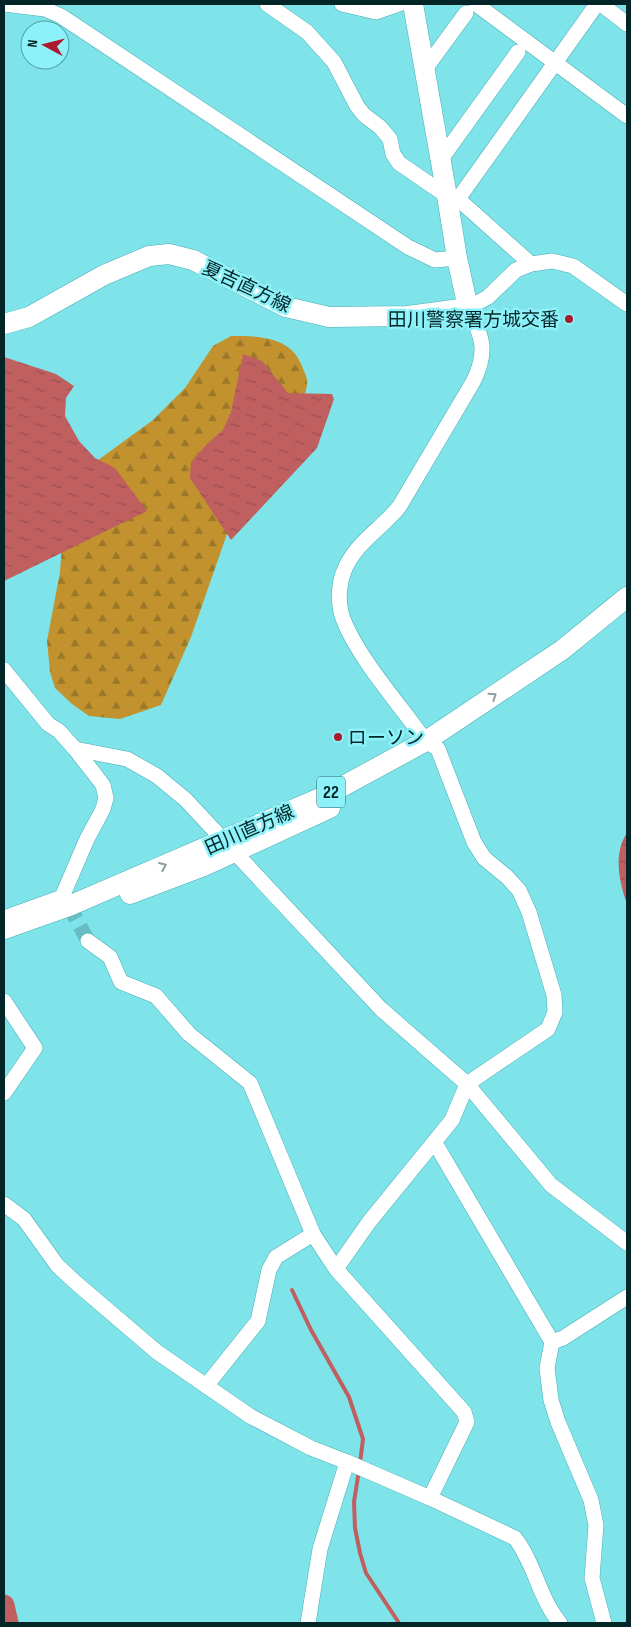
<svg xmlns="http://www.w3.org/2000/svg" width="631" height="1627" font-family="'Sofia Sans Condensed','Noto Sans JP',sans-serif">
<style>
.forest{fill:url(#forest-firs)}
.water{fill:url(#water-ripples)}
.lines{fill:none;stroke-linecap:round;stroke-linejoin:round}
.stream{stroke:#c05f5f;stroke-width:4}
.river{stroke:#c05f5f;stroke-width:21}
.minor-tunnel{stroke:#66bec3;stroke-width:15;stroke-dasharray:15 8;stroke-linecap:butt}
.minor-casing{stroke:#46aeb5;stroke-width:16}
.major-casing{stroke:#46aeb5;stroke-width:21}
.minor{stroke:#fff;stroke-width:15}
.major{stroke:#fff;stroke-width:20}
.oneway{stroke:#8e9d9e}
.poi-dot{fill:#ad182d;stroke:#8cf1f8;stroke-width:2}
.labels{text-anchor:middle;stroke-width:5;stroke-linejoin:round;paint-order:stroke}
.shield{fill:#8cf1f8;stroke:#2c6266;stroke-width:1}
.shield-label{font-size:18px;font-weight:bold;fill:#032527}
.street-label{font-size:19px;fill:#032527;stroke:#8cf1f8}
.poi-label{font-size:19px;fill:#032527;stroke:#8cf1f8;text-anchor:end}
</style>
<defs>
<pattern id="forest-firs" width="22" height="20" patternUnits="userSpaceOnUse" patternTransform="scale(1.25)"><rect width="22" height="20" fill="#c2922f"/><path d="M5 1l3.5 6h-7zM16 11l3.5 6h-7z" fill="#9b7728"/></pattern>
<pattern id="water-ripples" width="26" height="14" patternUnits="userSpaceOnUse" patternTransform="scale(1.25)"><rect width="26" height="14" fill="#c05f5f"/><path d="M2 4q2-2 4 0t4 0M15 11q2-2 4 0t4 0" fill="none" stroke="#9a4e4e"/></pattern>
</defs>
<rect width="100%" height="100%" fill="#7fe4ea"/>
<!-- forest -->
<path class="forest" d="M231,336c26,0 59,0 70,28 7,16 8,16 3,33l-77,137 -36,103 -30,68 -41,14 -31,-3 -17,-12 -17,-16 -5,-16 -3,-31 13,-69 3,-40 31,-69 59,-43 32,-32 28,-42z"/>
<!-- water -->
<g class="water">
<path d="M243,354l19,7 26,32 44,1 2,5 -17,49 -86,92 -41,-62 1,-16 16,-18 16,-14 8,-18z"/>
<path d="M4,357l52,17 18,12 -8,12 -1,18 14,25 16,17 20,10 32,43 -143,70z"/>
<path d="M627,833v71c-8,-22 -14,-51 0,-71z"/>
</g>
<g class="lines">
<!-- stream -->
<g class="stream">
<path d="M292,1290l19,40 38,67 14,42 -3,24"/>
<path d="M359,1470l-5,32 1,26 5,25 6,20 33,50"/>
</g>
<!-- river -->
<path class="river" d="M4,1605l4,18"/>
<!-- minor-tunnel -->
<path class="minor-tunnel" d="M69,906l19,35"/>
<!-- minor casing -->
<g class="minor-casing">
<g id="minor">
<path d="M4,4l41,5 16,7 347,231 27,13 22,-2"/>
<path d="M267,4l40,28 27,30 23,44 7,9 16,12 10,12 3,15 6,9 48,33 11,3 73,65"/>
<path d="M342,4l34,8 23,-8"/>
<path d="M476,4l151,112"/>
<path d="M601,4l26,20"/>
<path d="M425,69l41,-56"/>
<path d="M441,159l77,-107"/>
<path d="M458,199l139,-195"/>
<path d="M4,670l44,54 11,7 16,18 28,36 3,13 -3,11 -16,30 -25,58 -58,21"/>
<path d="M75,749l52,10 30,17 29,24 195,209 86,75 84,101 76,58"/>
<path d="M88,941l22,16 11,25 35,14 33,38 61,49 63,151 23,35 128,143 3,10 -37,76"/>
<path d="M4,1001l31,47 -31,45"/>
<path d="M435,1143l117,199 -5,26 4,32 7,22 33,78 5,25 -4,53 12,45"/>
<path d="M4,1204l20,15 33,46 18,17 82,70 93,64 61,32 36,14 83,36 85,40c20,26 24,60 45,85"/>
<path d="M336,1269l33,-47 83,-102 15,-36 81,-55 7,-17 -1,-17 -25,-83 -10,-22 -12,-13 -23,-19 -10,-16 -36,-93c-4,-3 -9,-5 -12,-9 -7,-7 -13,-16 -19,-24 -20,-26 -58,-73 -66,-104 -3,-13 -2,-29 3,-41 10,-27 37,-42 55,-64l74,-125c15,-30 10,-45 -5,-74l20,-11 28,-27 15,-6 21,-3 21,5 54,38"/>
<path d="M552,1342l11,-4 64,-41"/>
<path d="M206,1386l52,-65 11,-51 7,-13 37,-23"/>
<path d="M308,1623l12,-74 27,-87"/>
</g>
</g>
<!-- major casing -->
<g class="major-casing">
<g id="major">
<path d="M4,324l25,-7 75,-42 45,-19 20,-2 24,6 93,47 43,10 79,-1 60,-8 -11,-50 -10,-62 -34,-192"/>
<path d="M130,894l74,-28 126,-58"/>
<path d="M4,929l65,-23 256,-110 101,-55 136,-91 65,-53"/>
</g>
</g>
<!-- minor -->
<use href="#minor" class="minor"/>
<!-- major -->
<use href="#major" class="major"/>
</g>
<!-- one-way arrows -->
<defs><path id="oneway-chevron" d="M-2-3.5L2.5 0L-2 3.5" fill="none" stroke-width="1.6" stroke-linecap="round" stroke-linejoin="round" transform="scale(1.25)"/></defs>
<g class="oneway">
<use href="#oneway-chevron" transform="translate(493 696) rotate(-34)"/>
<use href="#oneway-chevron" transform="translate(163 866) rotate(-23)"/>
</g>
<!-- markers -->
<g class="poi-dot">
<circle cx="569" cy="319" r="5"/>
<circle cx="338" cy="737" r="5"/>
</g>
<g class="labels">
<!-- shield labels -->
<rect class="shield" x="317" y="776.5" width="28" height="31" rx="4"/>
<g class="shield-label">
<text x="331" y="798">22</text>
</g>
<!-- street labels -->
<g class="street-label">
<text transform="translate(247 286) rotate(25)" y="7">夏吉直方線</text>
<text transform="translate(249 829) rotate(-24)" y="7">田川直方線</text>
</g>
<!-- poi labels -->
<g class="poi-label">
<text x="559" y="326">田川警察署方城交番</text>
<text x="348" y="744" text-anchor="start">ローソン</text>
</g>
</g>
<!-- border -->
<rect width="631" height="1627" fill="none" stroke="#032527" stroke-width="10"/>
<!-- north arrow -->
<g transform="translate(45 45) rotate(277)"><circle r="24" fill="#8cf1f8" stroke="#559fa4"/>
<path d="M0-4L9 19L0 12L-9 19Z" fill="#ad182d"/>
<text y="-8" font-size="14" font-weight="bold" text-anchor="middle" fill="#032527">N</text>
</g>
</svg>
